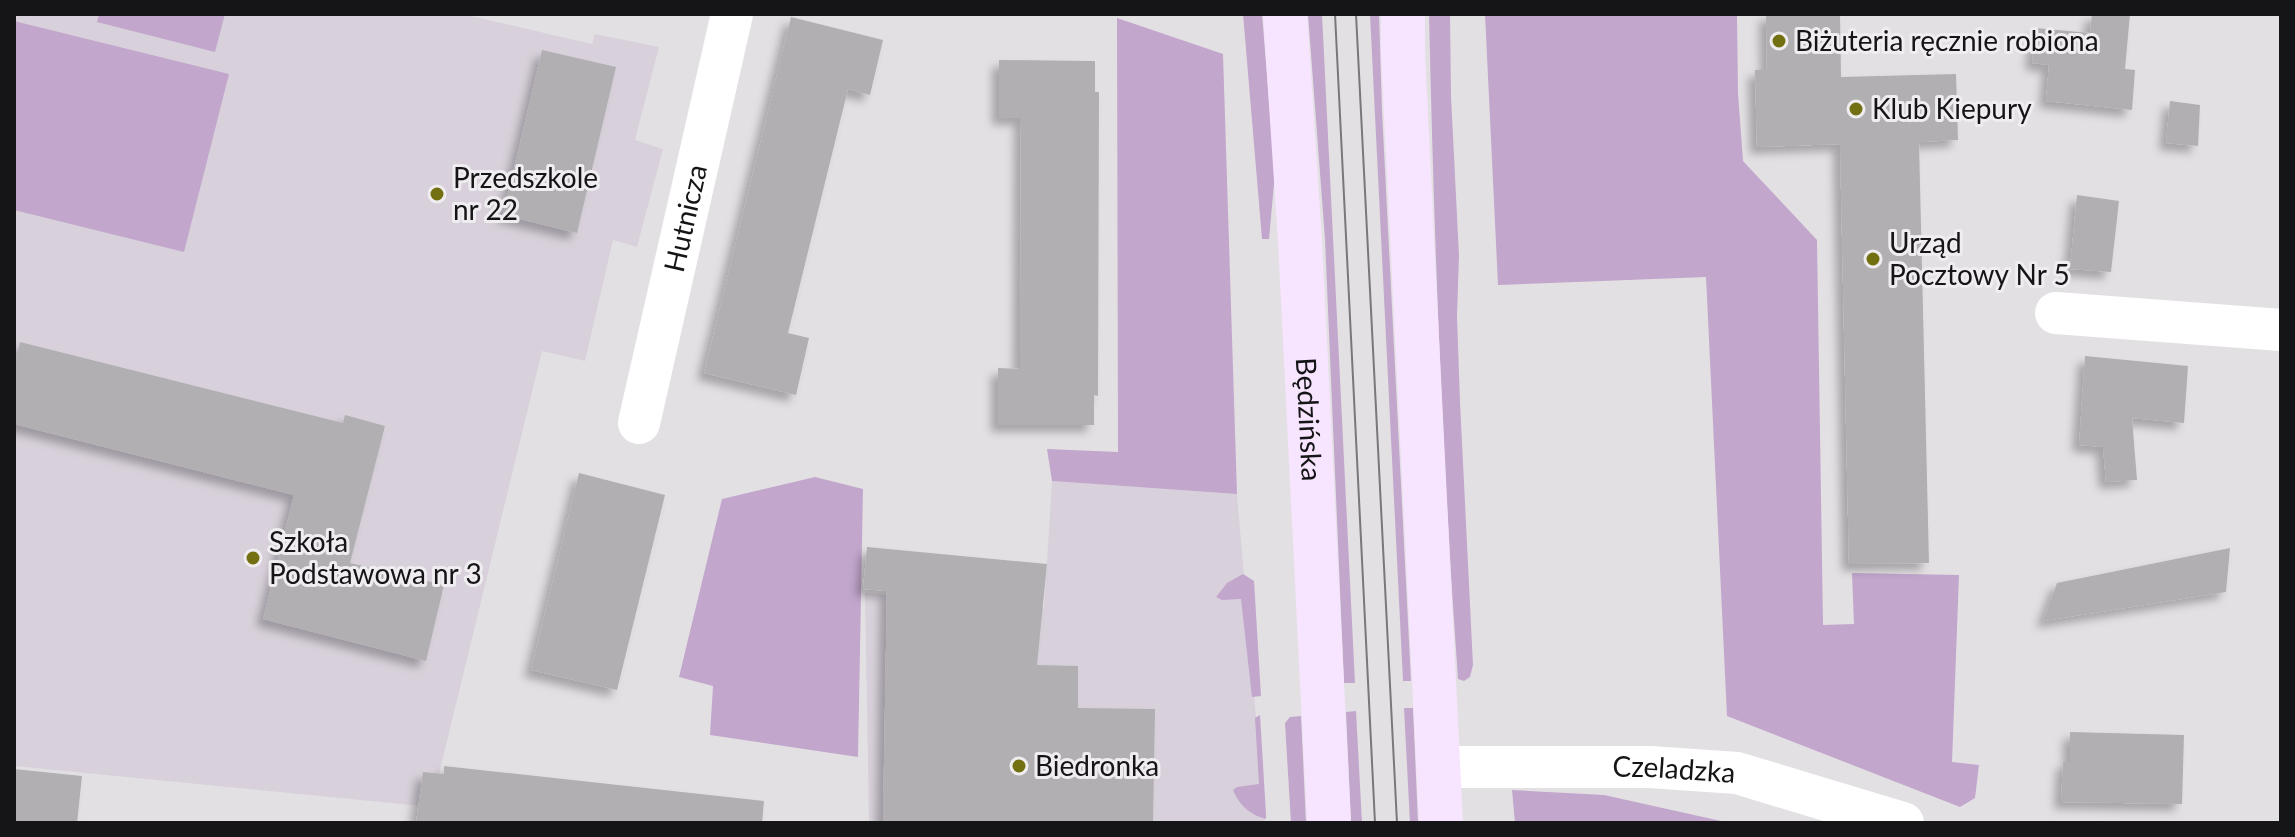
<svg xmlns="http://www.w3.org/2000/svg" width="2295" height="837" font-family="Lato,sans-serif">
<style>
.built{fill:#d8d1db}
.green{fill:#c2a6cc}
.building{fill:#b2afb3;filter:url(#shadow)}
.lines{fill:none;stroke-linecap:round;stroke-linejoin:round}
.street{stroke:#fff;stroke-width:42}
.secondary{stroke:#f7e4fe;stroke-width:44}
.tram{stroke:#79777a;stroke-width:2}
.poi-dot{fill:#737011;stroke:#f0edf1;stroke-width:3}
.labels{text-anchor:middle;stroke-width:6;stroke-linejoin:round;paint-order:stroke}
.poi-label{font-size:28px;fill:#151416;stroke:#f0edf1;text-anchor:start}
.street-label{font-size:28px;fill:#151416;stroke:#f0edf1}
</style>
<defs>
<filter id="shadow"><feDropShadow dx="-7" dy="7" stdDeviation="4" flood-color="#0004"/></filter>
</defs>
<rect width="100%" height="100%" fill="#e3e0e4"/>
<!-- built -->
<g class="built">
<path d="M14,14h448l130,30 3,-10 64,13 -24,93 28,9 -26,98 -24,-7 -28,121 -43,-10 -111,456 -417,-41z"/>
<path d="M1052,481l185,13 28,329h-396l-4,-230 179,16z"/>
</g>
<!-- green -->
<g class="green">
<path d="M99,14h126l-10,38 -118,-30z"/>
<path d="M1243,14h19l13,159 -6,66h-7z"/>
<path d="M1308,14h14l33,669h-11l-19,-444z"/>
<path d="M1370,14h9l3,97 29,570h-8z"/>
<path d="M1429,14h21l1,82 8,160 -2,60 3,86 13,263 -3,12 -6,4 -6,-2c-16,-221 -24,-443 -29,-665z"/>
<path d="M1485,14h252l1,79 5,68 74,79 6,385 31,-1 -2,-51 107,2 -7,187 27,3 -4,33 -15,9 -233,-91 -21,-439 -208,8z"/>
<path d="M1117,18l106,36 14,440 -185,-13 -5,-32 71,3z"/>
<path d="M14,21l215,53 -45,178 -170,-42z"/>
<path d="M815,477l48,12 -5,268 -148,-22 3,-49 -34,-9 43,-178z"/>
<path d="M1243,574l11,7 7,115 -9,1 -11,-98 -19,1 -6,-3 11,-14z"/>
<path d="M1404,708h9l5,115h-8z"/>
<path d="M1356,711l6,112h-11l-5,-111z"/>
<path d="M1260,715l6,99v5c-16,-4 -27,-14 -33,-29l4,-3 22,-3 -4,-66z"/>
<path d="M1301,716l5,107h-15l-6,-100 5,-6z"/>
<path d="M1512,790l92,5 126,28h-215z"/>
</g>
<!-- building -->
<g class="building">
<path d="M1766,14h74l1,63 115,-3 2,66 -39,2 10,421 -80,1 -9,-420 -83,3 -2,-77h12z"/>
<path d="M2092,14h38l-5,55 10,1 -3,40 -86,-9 3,-36 -17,-2 4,-35 54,5z"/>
<path d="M791,17l92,23 -13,55 -22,-6 -60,244 21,5 -13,57 -92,-22z"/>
<path d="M542,50l74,17 -39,166 -74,-18z"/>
<path d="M999,60l96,1v31h4l-1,304 -4,-1v30h-96v-57l22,1 1,-251h-22z"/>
<path d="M2170,101l30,4 -2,41 -32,-3z"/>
<path d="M2077,195l42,6 -8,71 -41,-3z"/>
<path d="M20,342l323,81 2,-8 40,11 -35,137 94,22 -18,76 -163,-42 31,-124 -280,-71v-55z"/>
<path d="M2085,356l103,10 -4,57 -52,-5 5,62 -31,2 -3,-35 -24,-2z"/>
<path d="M579,473l86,22 -48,195 -86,-20z"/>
<path d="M867,547l180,17 -10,101 41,1v42l77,1 -2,114h-270l4,-232 -24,-2z"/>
<path d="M2230,548l-4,44 -183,29 14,-38z"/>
<path d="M2070,732l114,3 -2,69 -121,-2 2,-40h7z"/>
<path d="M444,766l320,35 -2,22h-346l7,-51 21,2z"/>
<path d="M14,769l68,7 -5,47h-63z"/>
</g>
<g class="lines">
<!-- street -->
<g class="street">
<path d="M2056,313l225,17"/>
<path id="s1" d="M639,423l93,-409"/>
<path id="s2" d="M1438,767h212l87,6 166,50"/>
</g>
<!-- secondary -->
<g class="secondary">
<path id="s3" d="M1285,14l15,227 29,582"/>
<path d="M1403,14v40l38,769"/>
</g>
<!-- tram -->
<g class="tram">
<path d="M1335,14l40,809"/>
<path d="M1356,14l41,809"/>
</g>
</g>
<!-- markers -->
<g class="poi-dot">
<circle cx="1779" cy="41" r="8"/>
<circle cx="1856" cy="109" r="8"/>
<circle cx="437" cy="194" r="8"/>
<circle cx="1873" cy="259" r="8"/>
<circle cx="253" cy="558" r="8"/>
<circle cx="1019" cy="766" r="8"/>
</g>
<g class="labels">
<!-- poi labels -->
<g class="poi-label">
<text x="1795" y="51">Biżuteria ręcznie robiona</text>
<text x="1872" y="119">Klub Kiepury</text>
<text x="453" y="188">Przedszkole<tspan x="453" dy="32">nr 22</tspan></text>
<text x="1889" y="253">Urząd<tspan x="1889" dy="32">Pocztowy Nr 5</tspan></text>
<text x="269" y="552">Szkoła<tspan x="269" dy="32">Podstawowa nr 3</tspan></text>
<text x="1035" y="776">Biedronka</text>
</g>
<!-- street labels -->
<g class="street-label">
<text dy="10" stroke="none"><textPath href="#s1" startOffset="210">Hutnicza</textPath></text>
<text dy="10" stroke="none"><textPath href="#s3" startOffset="406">Będzińska</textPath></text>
<text dy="10" stroke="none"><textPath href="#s2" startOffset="236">Czeladzka</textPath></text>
</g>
</g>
<!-- border -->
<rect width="2295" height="837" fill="none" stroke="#151416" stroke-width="32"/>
</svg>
